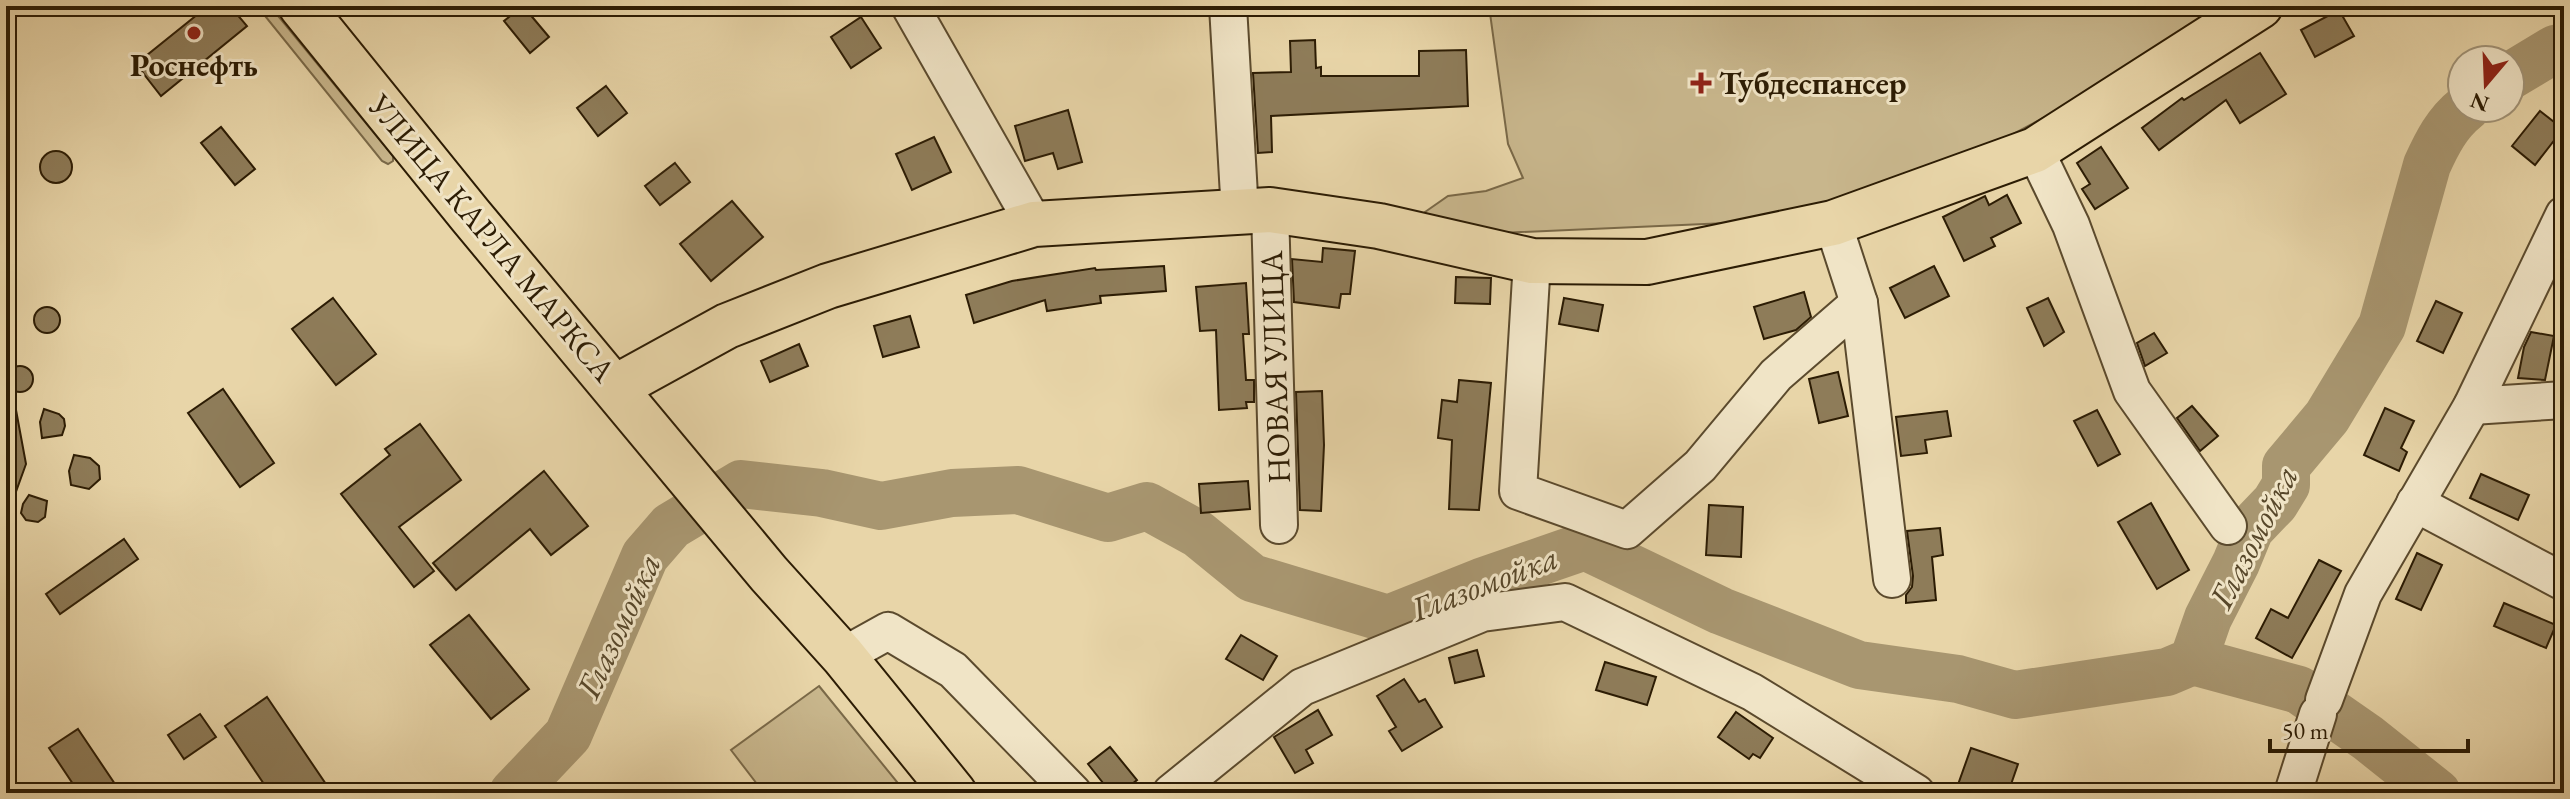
<svg xmlns="http://www.w3.org/2000/svg" width="2570" height="799" font-family="'EB Garamond',serif">
<style>
.green{fill:#c8b68c;stroke:#7a6948;stroke-width:2}
.lines{fill:none;stroke-linecap:round;stroke-linejoin:round}
.river{stroke:#a89670;stroke-width:48}
.building{fill:#8e7c59;stroke:#2c1c04;stroke-width:2}
.minor-casing{stroke:#5b4a2d;stroke-width:40}
.major-casing{stroke:#2c1c04;stroke-width:48}
.minor{stroke:#f0e4c6;stroke-width:36}
.major{stroke:#e8d5a8;stroke-width:44}
.poi-dot{fill:#8f2418;stroke:#f0e4c6;stroke-width:3}
.labels{text-anchor:middle;stroke-width:6;stroke-linejoin:round;paint-order:stroke}
.poi-label{font-size:32px;font-weight:bold;fill:#2c1c04;stroke:#f0e4c6}
.street-label{font-size:32px;fill:#2c1c04;stroke:#f0e4c6}
.water-label{font-size:34px;font-style:italic;fill:#57472a;stroke:#f0e4c6}
</style>
<rect width="100%" height="100%" fill="#e8d5a8"/>
<filter id="stains"><feTurbulence type="fractalNoise" baseFrequency=".0025" numOctaves="4"/><feColorMatrix values="0 0 0 0 .2 0 0 0 0 .09 0 0 0 0 .02 0 0 0 .5 -.17"/></filter>
<radialGradient id="worn" r=".72"><stop offset=".6" stop-color="#630" stop-opacity="0"/><stop offset="1" stop-color="#630" stop-opacity=".3"/></radialGradient>
<!-- green -->
<g class="green">
<path d="M257,6h13l123,150v5l-5,3 -6,-3z"/>
<path d="M1489,6h704l8,15 -113,73 -146,78 -100,27 -115,24 -227,10 -72,-15 -3,-6 23,-16 38,-5 37,-13 -15,-34z"/>
<path d="M819,686l87,107h-161l12,-9 -26,-34z"/>
</g>
<g class="lines">
<!-- river -->
<g class="river">
<path d="M2510,76l45,-27 9,-2"/>
<path d="M2193,661l106,29 69,48 69,55"/>
<path d="M513,793l55,-58 77,-179 26,-30 70,-42 81,9 59,13 71,-13 66,-3 90,28 39,-12 51,28 54,44 136,41 93,-37 104,-36 136,65 138,54 99,14 57,16 152,-23 26,-11 15,-43 28,-55 14,-34 25,-26 11,-18v-19l41,-49 55,-91 45,-161c10,-22 20,-42 39,-57"/>
</g>
</g>
<!-- building -->
<g class="building">
<path d="M208,6h22l17,20 -86,70 -25,-32z"/>
<path d="M523,6l26,31 -19,16 -26,-32z"/>
<path d="M2339,10l15,26 -39,21 -14,-27z"/>
<path d="M861,17l20,31 -30,20 -20,-31z"/>
<path d="M1315,40l1,28 5,-1v9h98v-25l47,-1 2,56 -197,10 1,36 -14,1 -5,-80 38,-1 -1,-31z"/>
<path d="M2260,53l26,41 -46,29 -14,-23 -67,50 -17,-22 40,-30 2,2z"/>
<path d="M606,86l21,27 -29,23 -21,-28z"/>
<path d="M1068,110l14,52 -24,7 -5,-16 -28,8 -10,-35z"/>
<path d="M2540,111l23,18 -28,36 -23,-19z"/>
<path d="M221,127l34,42 -20,16 -34,-42z"/>
<path d="M934,137l17,35 -39,18 -16,-36z"/>
<path d="M2101,147l27,41 -33,21 -13,-20 8,-5 -13,-21z"/>
<circle cx="56" cy="167" r="16"/>
<path d="M675,163l15,19 -30,23 -15,-19z"/>
<path d="M2007,195l14,28 -30,15 4,8 -31,15 -21,-44 42,-21 4,9z"/>
<path d="M732,201l31,36 -52,44 -31,-37z"/>
<path d="M1323,248l32,3 -5,43h-9l-2,14 -45,-6 -2,-43 30,3z"/>
<path d="M1164,266l2,25 -66,5 1,7 -54,8 -2,-11 -71,23 -8,-28 46,-14 83,-13 1,2z"/>
<path d="M1934,266l15,30 -44,22 -15,-30z"/>
<path d="M1456,277l35,1 -1,26 -35,-1z"/>
<path d="M1246,283l3,51h-6l3,46h8v22h-8l1,6 -28,2 -3,-80 -16,1 -4,-44z"/>
<path d="M1804,292l7,25 -15,13 -32,9 -10,-32z"/>
<path d="M333,298l43,56 -40,31 -44,-56z"/>
<path d="M1564,298l39,7 -5,26 -39,-7z"/>
<path d="M2048,298l16,34 -20,14 -17,-38z"/>
<path d="M2436,301l26,12 -19,40 -26,-12z"/>
<circle cx="47" cy="320" r="13"/>
<path d="M910,316l9,31 -36,10 -9,-31z"/>
<path d="M2531,332l23,4 -9,44 -27,-2 6,-31z"/>
<path d="M2154,333l13,20 -22,13 -8,-23z"/>
<path d="M799,344l9,22 -38,16 -9,-21z"/>
<circle cx="20" cy="379" r="13"/>
<path d="M1838,372l10,44 -29,7 -10,-44z"/>
<path d="M1459,380l32,3 -12,127 -30,-1 3,-69 -14,-2 4,-38 15,2z"/>
<path d="M223,389l51,74 -34,24 -52,-74z"/>
<path d="M1322,391l2,54 -3,66 -21,-1 -4,-118z"/>
<path d="M2192,406l26,30 -18,15 -23,-33z"/>
<path d="M2385,408l29,13 -13,27 6,4 -8,19 -35,-16z"/>
<path d="M44,409l15,5 5,5 1,7 -3,9 -20,3 -2,-16z"/>
<path d="M16,410l10,54 -17,47h-3v-100z"/>
<path d="M2097,410l23,44 -22,12 -24,-45z"/>
<path d="M1947,411l4,25 -26,4 2,13 -26,3 -5,-39z"/>
<path d="M420,424l41,56 -62,47 35,44 -20,16 -73,-93 49,-39 -5,-6z"/>
<path d="M74,455l16,3 9,8 1,13 -11,10 -18,-4 -2,-14z"/>
<path d="M544,471l44,55 -37,29 -21,-26 -74,61 -23,-27z"/>
<path d="M2481,474l48,21 -11,25 -48,-22z"/>
<path d="M1248,481l2,28 -49,4 -2,-29z"/>
<path d="M29,495l18,6 -2,16 -7,5 -12,-2 -5,-7 2,-9z"/>
<path d="M2151,503l38,67 -32,19 -39,-67z"/>
<path d="M1709,505l34,2 -2,50 -35,-2z"/>
<path d="M1940,528l3,27 -11,2 4,43 -30,3v-8l6,-8 1,-11 -6,-45z"/>
<path d="M124,539l14,20 -78,55 -14,-20z"/>
<path d="M2417,553l25,12 -21,45 -25,-11z"/>
<path d="M2319,560l22,11 -49,87 -36,-20 15,-29 17,9z"/>
<path d="M2504,603l52,22 -10,23 -52,-22z"/>
<path d="M469,615l60,74 -38,30 -61,-74z"/>
<path d="M1241,635l36,21 -14,24 -37,-21z"/>
<path d="M1477,650l7,26 -29,7 -6,-25z"/>
<path d="M1605,662l51,15 -9,28 -51,-15z"/>
<path d="M1404,679l15,23 6,-3 17,28 -40,24 -13,-20 7,-4 -19,-31z"/>
<path d="M267,697l65,96h-62l-45,-67z"/>
<path d="M1318,710l14,25 -26,15 7,13 -18,10 -21,-36z"/>
<path d="M1736,712l37,26 -13,20 -7,-4 -4,5 -31,-22z"/>
<path d="M200,714l16,23 -32,22 -16,-24z"/>
<path d="M78,729l43,64h-42l-30,-45z"/>
<path d="M1110,747l27,33 -16,13h-10l-23,-29z"/>
<path d="M1971,748l47,16 -10,29h-53z"/>
</g>
<g class="lines">
<!-- minor casing -->
<g class="minor-casing">
<g id="minor">
<path d="M910,6l124,218"/>
<path d="M1228,6l12,207"/>
<path d="M2035,150l36,75 61,166 96,135"/>
<path d="M1270,210l9,315"/>
<path d="M1833,223l26,80 33,276"/>
<path d="M1532,261l-14,230 109,39 73,-64 76,-91 83,-72"/>
<path d="M2472,406l92,-6"/>
<path d="M2415,503l149,79"/>
<path d="M843,656l45,-25 65,39 120,123"/>
<path d="M2324,700l39,-106 109,-188 92,-191"/>
<path d="M1171,793l131,-106 180,-74 83,-11 187,90 164,101"/>
<path d="M2293,793l25,-79"/>
</g>
</g>
<!-- major casing -->
<g class="major-casing">
<g id="major">
<path d="M301,6l169,209 299,359 74,82 111,137"/>
<path d="M616,387l111,-61 101,-40 206,-62 236,-14 109,16 153,35 115,1 186,-39 202,-73 225,-144"/>
</g>
</g>
<!-- minor -->
<use href="#minor" class="minor"/>
<!-- major -->
<use href="#major" class="major"/>
</g>
<!-- markers -->
<g class="poi-dot">
<circle cx="194" cy="33" r="8"/>
<path d="M1697 71h8v8h8v8h-8v8h-8v-8h-8v-8h8z"/>
</g>
<g class="labels">
<!-- poi labels -->
<g class="poi-label">
<text x="194" y="76">Роснефть</text>
<text x="1719" y="94" text-anchor="start">Тубдеспансер</text>
</g>
<!-- street labels -->
<g class="street-label">
<text transform="translate(492 238) rotate(50)" y="11">УЛИЦА КАРЛА МАРКСА</text>
<text transform="translate(1275 367) rotate(-92)" y="11">НОВАЯ УЛИЦА</text>
</g>
<!-- water labels -->
<g class="water-label">
<text transform="translate(2253 537) rotate(-63)" y="12">Глазомойка</text>
<text transform="translate(1484 583) rotate(-21)" y="12">Глазомойка</text>
<text transform="translate(618 626) rotate(-65)" y="12">Глазомойка</text>
</g>
</g>
<!-- margin -->
<rect width="2570" height="799" fill="none" stroke="#e8d5a8" stroke-width="32"/>
<rect x="8" y="8" width="2554" height="783" fill="none" stroke="#2c1c04" stroke-width="4"/>
<rect x="16" y="16" width="2538" height="767" fill="none" stroke="#2c1c04" stroke-width="2"/>
<!-- north arrow -->
<g transform="translate(2486 84) rotate(199)"><circle r="38" fill="#f0e4c6" stroke="#a29478" stroke-width="2"/>
<path d="M0-6L14 30L0 20L-14 30Z" fill="#8f2418"/>
<text y="-12" font-size="22" font-weight="bold" text-anchor="middle" fill="#2c1c04">N</text>
</g>
<!-- scale -->
<path d="M2270 739v12h198v-12" fill="none" stroke="#2c1c04" stroke-width="4"/>
<text x="2282" y="739" font-size="24" fill="#2c1c04" stroke="#f0e4c6" stroke-width="6" paint-order="stroke">50 m</text>
<rect width="100%" height="100%" filter="url(#stains)"/>
<rect width="100%" height="100%" fill="url(#worn)"/>
</svg>
